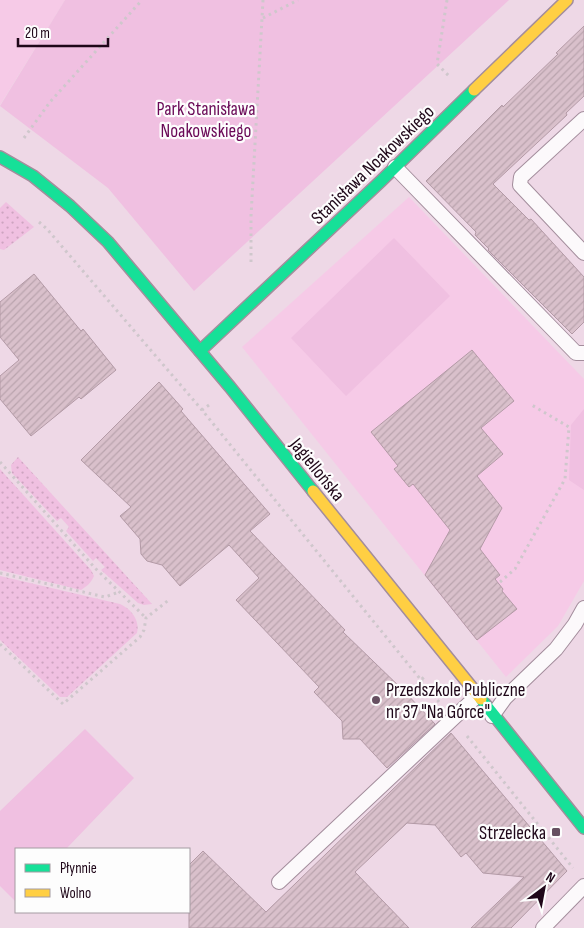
<svg xmlns="http://www.w3.org/2000/svg" width="584" height="928" font-family="'Sofia Sans Condensed',sans-serif">
<style>
.built{fill:#f6cae7}
.grass{fill:url(#grass-dots)}
.park{fill:#f0c0e1}
.building{fill:url(#building-hatch);stroke:#b39aa6}
.lines{fill:none;stroke-linecap:round;stroke-linejoin:round}
.lane-casing{stroke:#a38d9c;stroke-width:16}
.fast-casing{stroke:#a38d9c;stroke-width:14}
.slow-casing{stroke:#a38d9c;stroke-width:14}
.path{stroke:#cfc7cc;stroke-width:3;stroke-dasharray:2.5 4;stroke-linecap:butt}
.lane{stroke:#fcf9fb;stroke-width:14}
.fast{stroke:#16e098;stroke-width:11}
.slow{stroke:#ffcf43;stroke-width:11}
.poi-dot{fill:#675061;stroke:#fdfdfd;stroke-width:2}
.labels{text-anchor:middle;stroke-width:4.5;stroke-linejoin:round;paint-order:stroke}
.park-label{font-size:19px;fill:#6a0957;stroke:#fdfdfd}
.street-label{font-size:19px;fill:#1f0719;stroke:#fdfdfd}
.poi-label{font-size:19px;fill:#1f0719;stroke:#fdfdfd;text-anchor:start}
</style>
<defs>
<pattern id="grass-dots" width="8" height="8" patternUnits="userSpaceOnUse" patternTransform="scale(1.25)"><rect width="8" height="8" fill="#f0c0e1"/><path d="M2 2h.1M6 6h.1" fill="none" stroke="#cda4c0" stroke-width="1.8" stroke-linecap="round"/></pattern>
<pattern id="building-hatch" width="6" height="6" patternUnits="userSpaceOnUse" patternTransform="scale(1.25)"><rect width="6" height="6" fill="#d9c0cb"/><path d="M-1 1l2-2M0 6l6-6M5 7l2-2" fill="none" stroke="#baa4ae"/></pattern>
</defs>
<rect width="100%" height="100%" fill="#eed8e6"/>
<!-- built -->
<g class="built">
<path d="M0,0h65l-65,105z"/>
<path d="M409,197l175,182v202l-26,45 -52,51 -264,-330z"/>
</g>
<!-- grass -->
<g class="grass">
<path d="M6,202l28,25 -30,23 -4,-1v-41z"/>
<path d="M18,457l134,147 -8,1 -6,-2 -37,-33 4,-3 -9,-9 -3,3 -27,-30 3,-4 -8,-9 -4,3 -45,-48 -1,-8z"/>
<path d="M0,469l91,101 3,6c-3,7 -7,10 -13,14l-81,-20z"/>
<path d="M0,576l120,28c11,5 20,16 17,29l-70,64h-7l-60,-57z"/>
</g>
<!-- park -->
<g class="park">
<path d="M65,0h444l-315,291 -86,-103 -108,-82z"/>
<path d="M394,238l56,58 -104,100 -55,-58z"/>
<path d="M584,409v81l-15,-10 2,-55z"/>
<path d="M85,729l49,49 -68,71h-50v53l-16,-16v-75z"/>
</g>
<!-- building -->
<g class="building">
<path d="M584,26v70l-18,17 1,2 -74,69 36,36 2,-1 53,58v45l-12,12 -84,-84 1,-1 -14,-14 1,-3 -50,-51 76,-76 1,2 55,-53 -2,-1z"/>
<path d="M34,274l47,57 2,-2 33,41 -35,29 -2,-2 -48,39 -31,-37v-23l19,-16 -19,-23v-35z"/>
<path d="M472,350l42,51 -33,27 22,26 -26,22 25,32 -22,41 20,26 -5,4 8,10 -1,2 15,18 -40,31 -52,-65 25,-45 -37,-46 -4,3 -15,-18 4,-3 -27,-34z"/>
<path d="M159,382l24,27 -2,2 89,103 -20,17 95,99 -2,2 61,59 31,33 -48,44 -27,-29h-17l-1,-18 -28,-29 5,-5 -83,-87 23,-22 -30,-33 -49,41 -18,-21 -15,-4 -6,-7 -1,-15 -20,-23 11,-9 -50,-47z"/>
<path d="M451,733l116,138 -56,57h-40l53,-51 -41,-4 -17,-20 -5,4 -26,-32 -28,-2 -52,49 54,56h-220v-63l14,-14 63,61z"/>
</g>
<g class="lines">
<!-- lane casing -->
<g class="lane-casing">
<g id="lane">
<path d="M584,119l-63,58 -1,8 64,68"/>
<path d="M395,167l181,186h8"/>
<path d="M492,716l13,-18 51,-49 19,-25 9,-16"/>
<path d="M279,882l198,-186"/>
<path d="M543,928l41,-42"/>
</g>
</g>
<!-- fast casing -->
<g class="fast-casing">
<g id="fast">
<path d="M0,157l33,19 37,30 38,36 122,145 83,104"/>
<path d="M200,351l181,-170 93,-91"/>
<path d="M481,699l103,129"/>
</g>
</g>
<!-- slow casing -->
<g class="slow-casing">
<g id="slow">
<path d="M474,90l93,-90"/>
<path d="M313,491l168,208"/>
</g>
</g>
<!-- path -->
<g class="path">
<path d="M447,0l-10,64 12,12"/>
<path d="M263,18l35,-18"/>
<path d="M24,138l26,-36 92,-102"/>
<path d="M39,222l8,7 155,181"/>
<path d="M251,262v-46l12,-216"/>
<path d="M209,405l-7,5 219,270 4,-4"/>
<path d="M0,462l95,106 51,50"/>
<path d="M0,573l105,24 14,-5"/>
<path d="M500,582l15,-13 50,-90 4,-52 -39,-23"/>
<path d="M0,644l63,60 77,-67 4,-7 2,-12 24,-19"/>
<path d="M421,680l18,22"/>
<path d="M467,736l106,132"/>
</g>
<!-- lane -->
<use href="#lane" class="lane"/>
<!-- fast -->
<use href="#fast" class="fast"/>
<!-- slow -->
<use href="#slow" class="slow"/>
</g>
<!-- markers -->
<g class="poi-dot">
<circle cx="376" cy="700" r="5"/>
<rect x="551" y="827" width="10" height="10" rx="2.5"/>
</g>
<g class="labels">
<!-- park labels -->
<g class="park-label">
<text x="206" y="115">Park Stanisława<tspan x="206" dy="22">Noakowskiego</tspan></text>
</g>
<!-- street labels -->
<g class="street-label">
<text transform="translate(372 164) rotate(-44)" y="7">Stanisława Noakowskiego</text>
<text transform="translate(318 469) rotate(51)" y="7">Jagiellońska</text>
</g>
<!-- poi labels -->
<g class="poi-label">
<text x="386" y="696">Przedszkole Publiczne<tspan x="386" dy="22">nr 37 "Na Górce"</tspan></text>
<text x="546" y="839" text-anchor="end">Strzelecka</text>
</g>
</g>
<!-- legend -->
<rect x="15" y="848" width="175" height="65" fill="#fdfdfd" stroke="#a49ba2"/>
<rect x="25" y="864" width="25" height="8" fill="#16e098" stroke="#a49ba2"/>
<text x="60" y="873" font-size="15" fill="#1f0719">Płynnie</text>
<rect x="25" y="889" width="25" height="8" fill="#ffcf43" stroke="#a49ba2"/>
<text x="60" y="898" font-size="15" fill="#1f0719">Wolno</text>
<!-- north arrow -->
<g transform="translate(544 888) rotate(32)" stroke="#fdfdfd" stroke-width="4" paint-order="stroke">
<path d="M0-4L9 19L0 12L-9 19Z" fill="#1f0719"/>
<text y="-8" font-size="14" font-weight="bold" text-anchor="middle" fill="#1f0719">N</text>
</g>
<!-- scale -->
<path d="M18 38v8h90v-8" fill="none" stroke="#1f0719" stroke-width="2.5"/>
<text x="25" y="38" font-size="15" fill="#1f0719" stroke="#fdfdfd" stroke-width="4" paint-order="stroke">20 m</text>
</svg>
